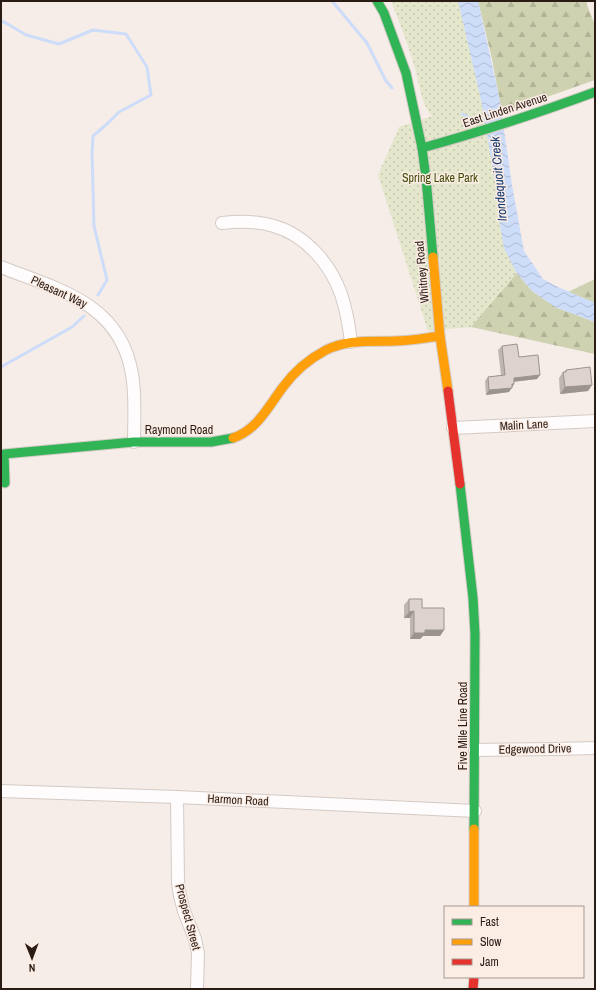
<svg xmlns="http://www.w3.org/2000/svg" width="596" height="990" font-family="'Archivo Narrow',sans-serif">
<style>
.green{fill:url(#green-dots)}
.forest{fill:url(#forest-firs)}
.water{fill:url(#water-waves)}
.lines{fill:none;stroke-linecap:round;stroke-linejoin:round}
.stream{stroke:#cddcf8;stroke-width:3}
.street-casing{stroke:#d4cac5;stroke-width:14}
.fast-casing{stroke:#d4cac5;stroke-width:11}
.slow-casing{stroke:#d4cac5;stroke-width:11}
.jam-casing{stroke:#d4cac5;stroke-width:11}
.street{stroke:#fefcfc;stroke-width:12}
.fast{stroke:#30b455;stroke-width:9}
.slow{stroke:#ff9f0a;stroke-width:9}
.jam{stroke:#e5322d;stroke-width:9}
.wall{fill:#bfb5b1}
.shaded-wall{fill:#9b9390}
.building{fill:#ded2ce;stroke:#9b9390}
.labels{text-anchor:middle;stroke-width:3;stroke-linejoin:round;paint-order:stroke}
.street-label{font-size:12px;fill:#291c15;stroke:#fbece4}
.park-label{font-size:12px;fill:#3f4b06;stroke:#fbece4}
.water-label{font-size:13px;font-style:italic;fill:#123772;stroke:#fbece4}
</style>
<defs>
<pattern id="green-dots" width="8" height="8" patternUnits="userSpaceOnUse"><rect width="8" height="8" fill="#e4e7cc"/><path d="M2 2h.1M6 6h.1" fill="none" stroke="#c4c6ae" stroke-width="1.8" stroke-linecap="round"/></pattern>
<pattern id="forest-firs" width="22" height="20" patternUnits="userSpaceOnUse"><rect width="22" height="20" fill="#ced2b0"/><path d="M5 1l3.5 6h-7zM16 11l3.5 6h-7z" fill="#b1b496"/></pattern>
<pattern id="water-waves" width="16" height="10" patternUnits="userSpaceOnUse"><rect width="16" height="10" fill="#cddcf8"/><path d="M0 5q4-4 8 0t8 0" fill="none" stroke="#b0bcd4"/></pattern>
</defs>
<rect width="100%" height="100%" fill="#f6ede9"/>
<!-- green -->
<path class="green" d="M391,1h76l54,268 -50,58 -43,4 -50,-156 21,-48 33,-11c-12,-13 -12,-34 -18,-51 -6,-22 -15,-43 -23,-64z"/>
<!-- forest -->
<g class="forest">
<path d="M478,1h109v4l8,20v55l-93,33 -10,-54z"/>
<path d="M517,273l15,18 23,16 40,15v32l-124,-27z"/>
<path d="M595,279v24l-27,-11z"/>
</g>
<!-- water -->
<path class="water" d="M458,1h20l21,95 13,89 12,66 19,28 13,7 39,17v19l-40,-15 -23,-16 -16,-19 -12,-24 -5,-28 -3,-32 -15,-88z"/>
<g class="lines">
<!-- stream -->
<g class="stream">
<path d="M332,1l35,42 19,38 6,7"/>
<path d="M1,21l5,2 20,12 33,9 34,-14 33,4 21,33 4,28 -32,17 -11,11 -15,13 -1,17 2,73 13,54 -9,15"/>
<path d="M462,114l15,7 10,-1"/>
<path d="M1,367l71,-40 12,-11"/>
</g>
<!-- street casing -->
<g class="street-casing">
<g id="street">
<path d="M222,223c18,-2 35,-2 52,3 31,9 56,37 67,68 5,15 8,31 10,48"/>
<path d="M1,267c58,23 119,36 131,107 4,22 2,46 2,68"/>
<path d="M453,428l142,-7"/>
<path d="M475,750l82,-1 38,-1"/>
<path d="M1,791l176,6 298,14"/>
<path d="M177,797l1,86 2,13 4,15 11,28 3,14 -1,36"/>
</g>
</g>
<!-- fast casing -->
<g class="fast-casing">
<g id="fast">
<path d="M377,1l7,12 22,60 16,75 4,30 7,79"/>
<path d="M422,148c59,-16 116,-35 173,-56"/>
<path d="M5,483l-1,-29 130,-12h77l22,-4"/>
<path d="M460,484l13,114 2,36 -1,195"/>
</g>
</g>
<!-- slow casing -->
<g class="slow-casing">
<g id="slow">
<path d="M433,257l7,79 8,55"/>
<path d="M233,438c24,-8 35,-31 50,-51 11,-15 26,-28 43,-37 22,-11 45,-8 69,-9 15,0 30,-3 45,-5"/>
<path d="M474,907v-78"/>
</g>
</g>
<!-- jam casing -->
<g class="jam-casing">
<g id="jam">
<path d="M448,391l12,93"/>
<path d="M473,989l1,-12"/>
</g>
</g>
<!-- street -->
<use href="#street" class="street"/>
<!-- fast -->
<use href="#fast" class="fast"/>
<!-- slow -->
<use href="#slow" class="slow"/>
<!-- jam -->
<use href="#jam" class="jam"/>
</g>
<!-- wall -->
<g class="wall">
<path d="M502,346l17,11 21,18 -3,4 -23,3v2l-5,8 -23,3 -1,-14 3,-4 13,-2 -3,-25z"/>
<path d="M566,370l26,15 -4,6 -28,3 -1,-16 4,-6h2z"/>
<path d="M409,599l13,9 22,22 -4,6h-17l-3,3h-10v-21h-6v-13z"/>
</g>
<!-- shaded-wall -->
<g class="shaded-wall">
<path d="M540,375l-3,4 -27,3 4,-4z"/>
<path d="M512,384h2l-5,8 -23,3 3,-5z"/>
<path d="M592,385l-4,6 -28,3 5,-7z"/>
<path d="M414,611l-4,7h-6l5,-6z"/>
<path d="M425,630h19l-4,6h-17l-3,3h-10l4,-6z"/>
</g>
<!-- building -->
<g class="building">
<path d="M517,344l2,13 19,-2 2,20 -26,3v6h-2v4l-23,2 -1,-13 17,-2 -3,-29z"/>
<path d="M590,367l2,18 -27,2 -2,-15h3v-2z"/>
<path d="M409,599h13v9h22v22h-19v3h-11v-22l-5,1z"/>
</g>
<g class="labels">
<!-- street labels -->
<g class="street-label">
<text transform="translate(505 110) rotate(-18)" y="4">East Linden Avenue</text>
<text transform="translate(422 272) rotate(-95)" y="4">Whitney Road</text>
<text transform="translate(59 292) rotate(25)" y="4">Pleasant Way</text>
<text transform="translate(524 425) rotate(-3)" y="4">Malin Lane</text>
<text x="179" y="434">Raymond Road</text>
<text transform="translate(463 726) rotate(-90)" y="4">Five Mile Line Road</text>
<text transform="translate(535 749) rotate(-1)" y="4">Edgewood Drive</text>
<text transform="translate(238 800) rotate(3)" y="4">Harmon Road</text>
<text transform="translate(188 917) rotate(75)" y="4">Prospect Street</text>
</g>
<!-- park labels -->
<g class="park-label">
<text x="440" y="182">Spring Lake Park</text>
</g>
<!-- water labels -->
<g class="water-label">
<text transform="translate(498 179) rotate(-95)" y="5">Irondequoit Creek</text>
</g>
</g>
<!-- border -->
<rect width="596" height="990" fill="none" stroke="#291c15" stroke-width="4"/>
<!-- legend -->
<rect x="444" y="906" width="140" height="72" fill="#fbece4" stroke="#a79991"/>
<rect x="452" y="919" width="20" height="6" fill="#30b455" stroke="#a79991"/>
<text x="480" y="926" font-size="12" fill="#291c15">Fast</text>
<rect x="452" y="939" width="20" height="6" fill="#ff9f0a" stroke="#a79991"/>
<text x="480" y="946" font-size="12" fill="#291c15">Slow</text>
<rect x="452" y="959" width="20" height="6" fill="#e5322d" stroke="#a79991"/>
<text x="480" y="966" font-size="12" fill="#291c15">Jam</text>
<!-- north arrow -->
<g transform="translate(32 958) rotate(179)" stroke="#fbece4" stroke-width="3" paint-order="stroke">
<path d="M0-3L7 15L0 10L-7 15Z" fill="#291c15"/>
<text y="-6" font-size="11" font-weight="bold" text-anchor="middle" fill="#291c15">N</text>
</g>
</svg>
